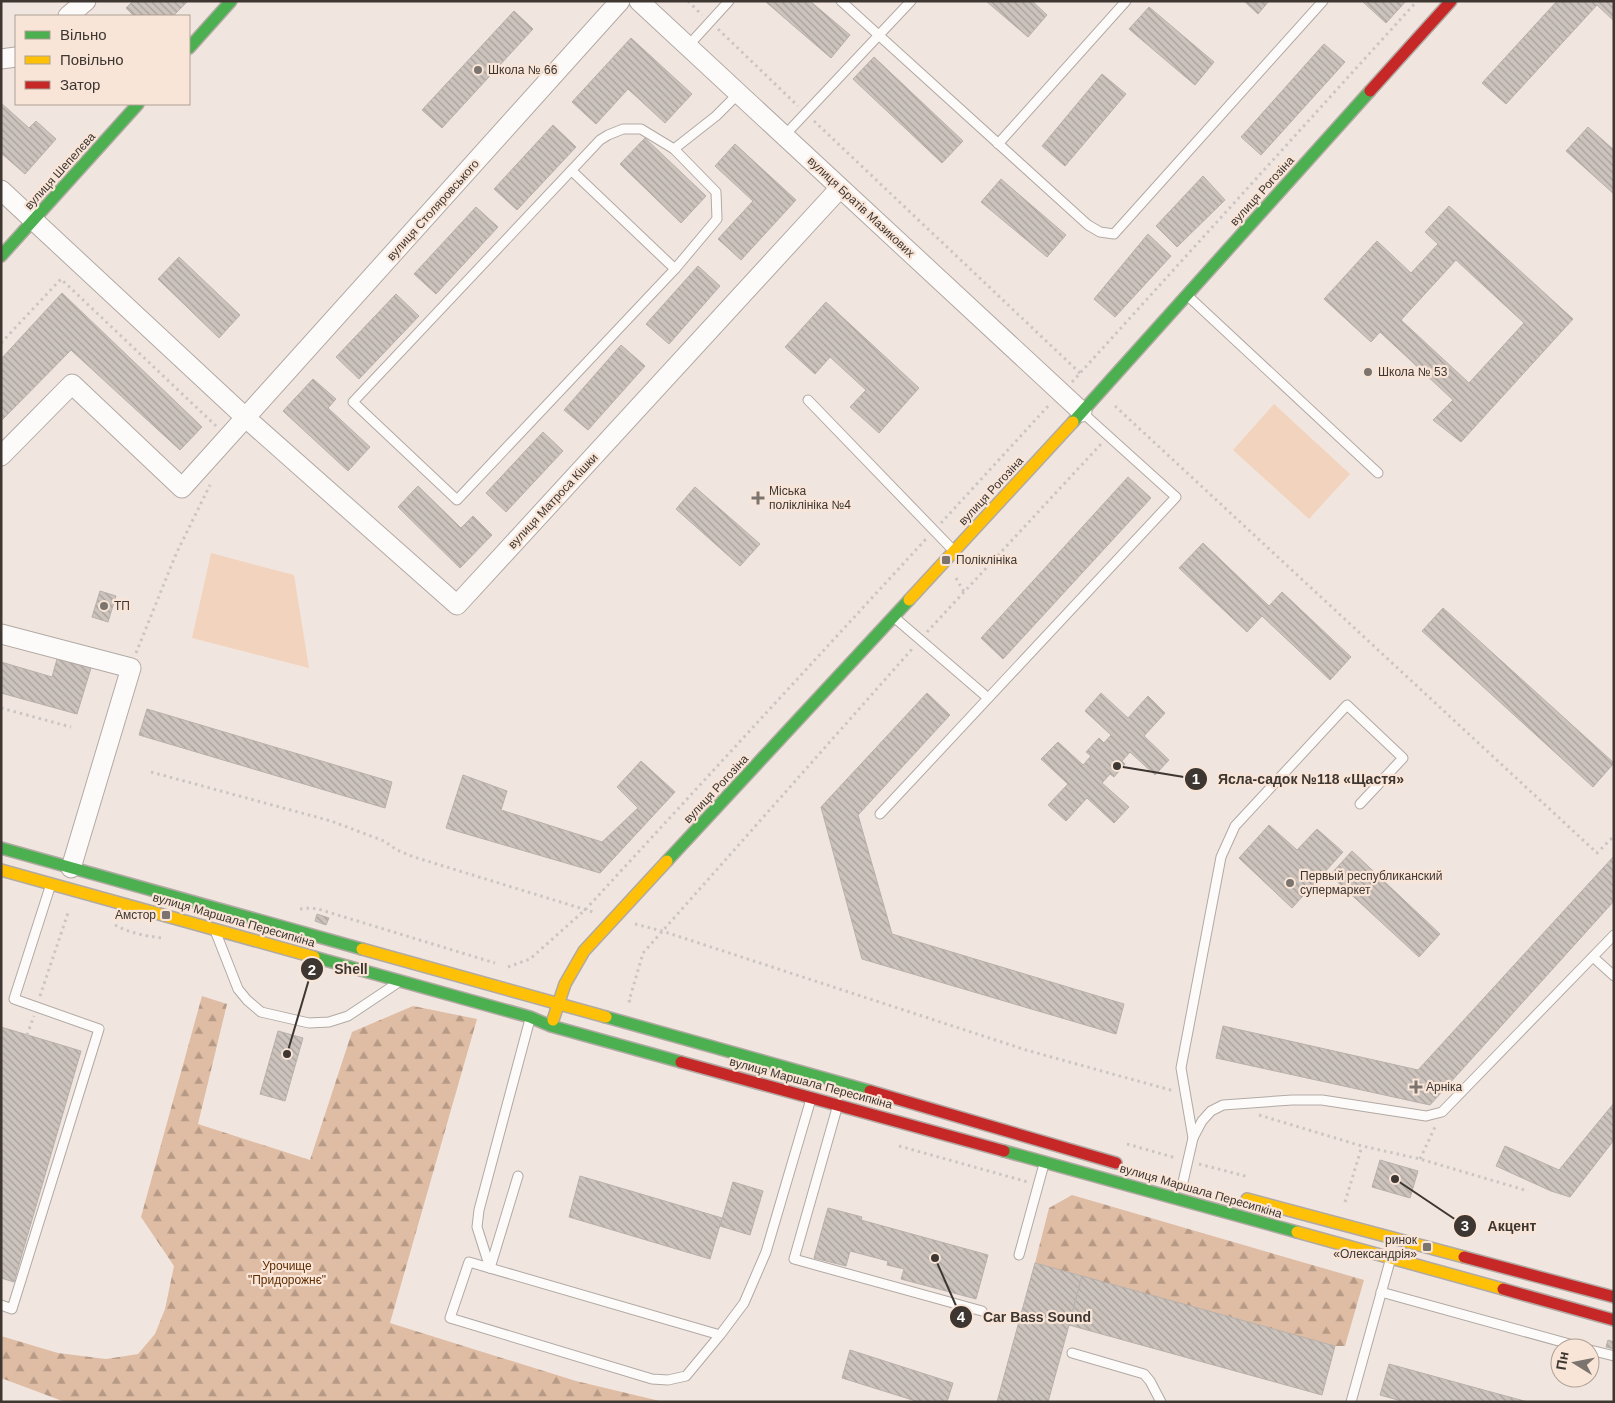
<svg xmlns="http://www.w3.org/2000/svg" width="1615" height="1403" font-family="Arial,sans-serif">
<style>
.forest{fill:url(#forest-firs)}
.park{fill:#f2d3bd}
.building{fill:url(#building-back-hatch);stroke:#b8b0aa;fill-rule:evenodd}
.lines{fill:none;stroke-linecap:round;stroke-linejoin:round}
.lane-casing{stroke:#b1a9a4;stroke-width:11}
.street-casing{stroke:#b1a9a4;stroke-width:21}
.fast-casing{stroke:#b1a9a4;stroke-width:14}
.slow-casing{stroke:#b1a9a4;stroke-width:14}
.jam-casing{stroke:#b1a9a4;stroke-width:14}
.path{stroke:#cbc6c3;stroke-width:3;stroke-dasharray:2.5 4;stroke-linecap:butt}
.lane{stroke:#fdfbfa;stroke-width:9}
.street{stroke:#fdfbfa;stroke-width:19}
.fast{stroke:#4caf50;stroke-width:11}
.slow{stroke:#ffc107;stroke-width:11}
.jam{stroke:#c62828;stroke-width:11}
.poi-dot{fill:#7c746e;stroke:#f9e5d7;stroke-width:2}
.labels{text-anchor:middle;stroke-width:4.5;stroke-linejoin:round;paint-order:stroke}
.poi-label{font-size:12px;fill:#3d3631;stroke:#f9e5d7;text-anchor:start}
.street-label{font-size:12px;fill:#3d3631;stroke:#f9e5d7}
.park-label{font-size:12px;fill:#602e00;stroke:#f9e5d7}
.leader{fill:none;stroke:#3d3631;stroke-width:2}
.callout-dot{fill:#3d3631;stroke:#f9e5d7;stroke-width:2}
.mark-label{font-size:15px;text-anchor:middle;font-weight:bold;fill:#fff}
.callout-label{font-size:14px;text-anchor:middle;font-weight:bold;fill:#3d3631;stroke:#f9e5d7;stroke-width:4.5;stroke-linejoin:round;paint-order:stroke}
</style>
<defs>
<pattern id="forest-firs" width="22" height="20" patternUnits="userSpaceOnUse" patternTransform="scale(1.25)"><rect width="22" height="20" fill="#dfbca4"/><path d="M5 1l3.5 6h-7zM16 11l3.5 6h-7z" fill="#b69a86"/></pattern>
<pattern id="building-back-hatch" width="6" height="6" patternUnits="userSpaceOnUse" patternTransform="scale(1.25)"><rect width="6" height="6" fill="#ccc3bd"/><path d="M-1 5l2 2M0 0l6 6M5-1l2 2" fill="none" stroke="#a79f9a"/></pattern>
</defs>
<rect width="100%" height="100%" fill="#f1e6df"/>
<!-- forest -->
<g class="forest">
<path d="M202,996l25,8 -29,120 112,36 42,-128 61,-26 64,13 -87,304 186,58 88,21h-599l-64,-24v-42l57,17 48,6 32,-5 17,-20 10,-25 9,-43 -33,-49z"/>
<path d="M1072,1195l292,85 -19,66h-10l-300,-83 14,-55z"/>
</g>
<!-- park -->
<g class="park">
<path d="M1274,404l76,70 -41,45 -76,-69z"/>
<path d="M211,553l83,22 15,93 -117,-30z"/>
</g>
<!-- building -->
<g class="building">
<path d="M133,1h55l-15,15h-39l-8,-8z"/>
<path d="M767,1h43l40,34 -19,23 -65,-56z"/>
<path d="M986,1h46l15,14 -19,22z"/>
<path d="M1244,1h25l-11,13z"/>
<path d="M1364,1h42l-20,22 -23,-21z"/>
<path d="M1557,1h57v20l-17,-16 -91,99 -24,-21z"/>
<path d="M1149,7l65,55 -19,23 -66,-56z"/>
<path d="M514,11l19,18 -91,99 -20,-18z"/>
<path d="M631,38l61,56 -27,29 -37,-34 -32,35 -24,-22z"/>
<path d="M1324,44l21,18 -84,93 -20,-18z"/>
<path d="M874,57l89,84 -21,22 -89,-84z"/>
<path d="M1102,74l24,20 -61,72 -23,-20z"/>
<path d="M1,103l28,25 7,-7 20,18 -31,35 -24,-21z"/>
<path d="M553,125l23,22 -59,63 -23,-21z"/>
<path d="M1588,127l26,23v44l-48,-43z"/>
<path d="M645,138l61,58 -25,27 -61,-59z"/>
<path d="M735,144l61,56 -55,60 -23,-21 35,-38 -38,-35z"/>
<path d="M1203,176l22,24 -48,47 -21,-21z"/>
<path d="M1001,179l65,56 -19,22 -66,-55z"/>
<path d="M1449,206l124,113 -112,123 -28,-22 20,-20 -73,-68 -9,10 -47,-43 53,-58 34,32 27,-29 -13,-12zM1456,260l68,63 -55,60 -68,-63z"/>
<path d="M476,207l22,20 -62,67 -22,-20z"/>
<path d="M1148,234l23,22 -56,61 -21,-18z"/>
<path d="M179,257l61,58 -21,23 -61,-59z"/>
<path d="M698,266l22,20 -51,58 -23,-20z"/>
<path d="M62,293l140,134 -22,23 -109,-100 -70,71v-62z"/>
<path d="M396,294l23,22 -60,63 -23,-22z"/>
<path d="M826,302l93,86 -40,45 -29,-26 16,-17 -36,-33 -15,17 -30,-27z"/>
<path d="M621,345l24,21 -57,64 -24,-20z"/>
<path d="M313,379l23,20 -8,9 42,39 -22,24 -65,-60z"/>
<path d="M543,432l20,19 -57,61 -20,-19z"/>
<path d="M1128,477l23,21 -148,161 -22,-21z"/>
<path d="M418,486l43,42 12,-12 19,19 -32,33 -62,-61z"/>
<path d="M695,487l65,57 -20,22 -64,-57z"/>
<path d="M1203,543l66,63 13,-14 69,65 -21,23 -68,-64 -15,16 -68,-64z"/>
<path d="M100,591l16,5 -8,26 -16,-5z"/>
<path d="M1443,608l171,155 -21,24 -171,-156z"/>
<path d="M57,659l34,9 -14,46 -76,-21v-31l51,15z"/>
<path d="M927,693l23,22 -92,100 34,119 232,70 -8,30 -254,-75 -41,-152z"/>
<path d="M1101,693l27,25 20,-22 17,17 -21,23 25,24 -14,15 -25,-23 -8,9 3,3 -11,13 -4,-3 -8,9 27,24 -15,16 -27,-25 -21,23 -18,-16 20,-21 -27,-25 17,-17 25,23 8,-9 -5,-4 13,-14 5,5 7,-8 -26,-24z"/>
<path d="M147,709l245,73 -7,26 -246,-73z"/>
<path d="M641,761l34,31 -75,81 -154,-45 17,-53 44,16 -6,19 101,32 36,-34 -21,-21z"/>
<path d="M1269,825l28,25 20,-21 26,23 -51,56 -53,-50z"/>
<path d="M1352,851l88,83 -21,23 -89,-82z"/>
<path d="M1614,856v45l-184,204 -214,-47 7,-32 195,44z"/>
<path d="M317,914l12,4 -3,7 -11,-4z"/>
<path d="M1,1027l80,24 -67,231 -13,-4z"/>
<path d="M278,1031l25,7 -18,63 -25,-7z"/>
<path d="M1614,1103v37l-44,57 -19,-6 -55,-25 9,-20 54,24z"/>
<path d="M1380,1160l38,11 -8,27 -38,-11z"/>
<path d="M580,1176l142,42 -12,41 -141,-42z"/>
<path d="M733,1182l30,9 -13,44 -30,-9z"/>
<path d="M828,1208l34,9 -1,3 127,35 -12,44 -75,-20 3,-10 -17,-4 1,-4 -38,-10 -4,15 -32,-8z"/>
<path d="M1035,1263l47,13 -13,49 -21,77h-51z"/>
<path d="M1082,1276l253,70 -13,49 -253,-70z"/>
<path d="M1608,1340l6,2v7l-8,-2z"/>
<path d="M850,1350l103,33 -6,19h-28l-77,-24z"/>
<path d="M1389,1364l102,28 37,10h-123l-25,-7z"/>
</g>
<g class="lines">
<!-- lane casing -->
<g class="lane-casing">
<g id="lane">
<path d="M841,1l247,224 12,7 14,2 209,-233"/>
<path d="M688,46l41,-45"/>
<path d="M623,129h18l33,20 42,43 1,27 -42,50 -218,231 -104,-98 247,-262 8,-5z"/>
<path d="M784,136l127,-135"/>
<path d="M998,144l128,-143"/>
<path d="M674,149l42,-33 23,-23"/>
<path d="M572,171l103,98"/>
<path d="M1189,297l189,176"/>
<path d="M808,400l144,149"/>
<path d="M895,618l93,80"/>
<path d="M880,814l296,-317 -92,-83"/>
<path d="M216,933l22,56 9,11 14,12 48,11 20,-1 19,-6 48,-32"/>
<path d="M1593,957l21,19"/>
<path d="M837,1108l-43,151 188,52"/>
<path d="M1193,1138l9,-17 9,-10 12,-6 69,-5h30l104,16 16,-4 172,-177"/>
<path d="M1183,1182l10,-44 -12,-70 40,-211 14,-31 112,-121 56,53 -43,46"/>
<path d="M1019,1255l25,-91"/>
<path d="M490,1268l-13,-41 2,-17 51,-191"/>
<path d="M490,1268l28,-92"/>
<path d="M1381,1292l203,56"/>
<path d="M1,1305l11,4 87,-280 -85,-30 36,-112"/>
<path d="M720,1335l-251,-73 -19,56 202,61 16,1 18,-4 34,-41 24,-32 22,-51 45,-153"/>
<path d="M1590,1350l24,6"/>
<path d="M1072,1353l72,21 6,7 11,21"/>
<path d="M1351,1402l39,-141"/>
</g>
</g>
<!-- street casing -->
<g class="street-casing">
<g id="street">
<path d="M639,1l443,411"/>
<path d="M68,16l18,-15"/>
<path d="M1,59l15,-2"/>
<path d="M1,190l245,228 211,187 383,-417"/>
<path d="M1,456l71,-72 110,104 438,-487"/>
<path d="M1,634l130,34 -60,200"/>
</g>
</g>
<!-- fast casing -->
<g class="fast-casing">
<g id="fast">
<path d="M189,48l42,-47"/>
<path d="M1,256l137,-152"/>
<path d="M1073,422l297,-331"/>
<path d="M1,848l361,101"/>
<path d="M667,861l242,-261"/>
<path d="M314,957l216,60 21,9 130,36"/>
<path d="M606,1017l264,74"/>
<path d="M1004,1151l293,81"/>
</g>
</g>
<!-- slow casing -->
<g class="slow-casing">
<g id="slow">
<path d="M909,600l164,-178"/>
<path d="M1,870l313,87"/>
<path d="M362,949l244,68"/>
<path d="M553,1020l12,-36 19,-33 83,-90"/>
<path d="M1247,1199l217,58"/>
<path d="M1297,1232l206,57"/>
</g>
</g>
<!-- jam casing -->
<g class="jam-casing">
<g id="jam">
<path d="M1370,91l81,-90"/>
<path d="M681,1062l323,89"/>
<path d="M870,1091l246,72"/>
<path d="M1464,1257l150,40"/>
<path d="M1503,1289l111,31"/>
</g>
</g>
<!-- path -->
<g class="path">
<path d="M688,1l14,14"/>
<path d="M718,29l80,77"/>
<path d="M814,121l267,253"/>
<path d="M1,343l60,-64 155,147"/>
<path d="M1072,382l345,-381"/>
<path d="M1115,406l482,447 17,-17"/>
<path d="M941,523l109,-119"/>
<path d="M956,578l8,14"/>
<path d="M927,632l174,-188"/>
<path d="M136,653l40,-99 34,-69"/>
<path d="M1,708l70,19"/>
<path d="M151,772l180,49 53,20 13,9 17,7 179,55"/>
<path d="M300,909l10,-1 8,1 177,54"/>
<path d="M635,924l27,7 364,119 148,41"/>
<path d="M115,925c14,8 31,11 47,13"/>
<path d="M508,967l22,-8 56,-50 340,-370"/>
<path d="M40,996l29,-86"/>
<path d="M631,1001h-2l14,-48 270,-305"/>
<path d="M27,1035l7,-19"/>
<path d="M1259,1115l103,31 58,13 108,32"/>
<path d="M1127,1144l49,14"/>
<path d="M899,1146l129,36"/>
<path d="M1420,1159l15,-32"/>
<path d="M1199,1164l50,13"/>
<path d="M1345,1202l17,-56"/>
</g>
<!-- lane -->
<use href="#lane" class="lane"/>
<!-- street -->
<use href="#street" class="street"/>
<!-- fast -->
<use href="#fast" class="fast"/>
<!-- slow -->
<use href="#slow" class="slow"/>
<!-- jam -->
<use href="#jam" class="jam"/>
</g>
<!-- markers -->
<g class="poi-dot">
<circle cx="478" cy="70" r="5"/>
<circle cx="1368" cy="372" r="5"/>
<path d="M755.5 490.5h5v5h5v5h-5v5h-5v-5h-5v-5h5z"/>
<rect x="941" y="555" width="10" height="10" rx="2.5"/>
<circle cx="104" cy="606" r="5"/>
<circle cx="1290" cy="883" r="5"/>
<rect x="161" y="910" width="10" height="10" rx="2.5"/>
<path d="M1413.5 1079.5h5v5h5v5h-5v5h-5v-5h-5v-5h5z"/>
<rect x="1422" y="1242" width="10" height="10" rx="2.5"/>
</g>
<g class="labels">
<!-- poi labels -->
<g class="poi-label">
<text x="488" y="74">Школа № 66</text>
<text x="1378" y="376">Школа № 53</text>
<text x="769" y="495">Міська<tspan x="769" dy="14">поліклініка №4</tspan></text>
<text x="956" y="564">Поліклініка</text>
<text x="114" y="610">ТП</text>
<text x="1300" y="880">Первый республиканский<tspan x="1300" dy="14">супермаркет</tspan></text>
<text x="156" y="919" text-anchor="end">Амстор</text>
<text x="1426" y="1091">Арніка</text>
<text x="1417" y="1244" text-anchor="end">ринок<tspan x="1417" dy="14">«Олександрія»</tspan></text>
</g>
<!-- street labels -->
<g class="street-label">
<text transform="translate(60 171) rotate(-48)" y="4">вулиця Шепелєва</text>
<text transform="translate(1262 191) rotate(-48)" y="4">вулиця Рогозіна</text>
<text transform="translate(861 207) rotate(43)" y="4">вулиця Братів Мазикових</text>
<text transform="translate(433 210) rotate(-48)" y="4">вулиця Столяровського</text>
<text transform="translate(991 491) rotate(-47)" y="4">вулиця Рогозіна</text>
<text transform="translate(553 501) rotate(-47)" y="4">вулиця Матроса Кішки</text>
<text transform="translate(716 789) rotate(-47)" y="4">вулиця Рогозіна</text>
<text transform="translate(234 920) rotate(16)" y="4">вулиця Маршала Пересипкіна</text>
<text transform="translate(811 1083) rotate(15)" y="4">вулиця Маршала Пересипкіна</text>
<text transform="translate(1201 1191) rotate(16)" y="4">вулиця Маршала Пересипкіна</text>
</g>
<!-- park labels -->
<g class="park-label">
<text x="287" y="1270">Урочище<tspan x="287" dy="14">"Придорожнє"</tspan></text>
</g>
</g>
<!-- callouts -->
<path class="leader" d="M1117 766L1196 779M287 1054L312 969M1395 1179L1465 1226M935 1258L961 1317"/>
<g class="callout-dot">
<circle cx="1117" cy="766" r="5"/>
<circle cx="287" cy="1054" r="5"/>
<circle cx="1395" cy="1179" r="5"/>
<circle cx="935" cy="1258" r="5"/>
<circle cx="1196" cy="779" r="12"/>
<circle cx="312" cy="969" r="12"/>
<circle cx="1465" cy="1226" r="12"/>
<circle cx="961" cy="1317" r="12"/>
</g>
<g class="mark-label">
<text x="1196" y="784">1</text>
<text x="312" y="975">2</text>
<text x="1465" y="1231">3</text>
<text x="961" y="1322">4</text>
</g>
<g class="callout-label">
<text x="1311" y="784">Ясла-садок №118 «Щастя»</text>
<text x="351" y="974">Shell</text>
<text x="1512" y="1231">Акцент</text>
<text x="1037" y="1322">Car Bass Sound</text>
</g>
<!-- border -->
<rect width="1615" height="1403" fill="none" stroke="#3d3631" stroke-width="5"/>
<!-- legend -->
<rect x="15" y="15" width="175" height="90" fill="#f9e5d7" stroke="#ae9f95"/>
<rect x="25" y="31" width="25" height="8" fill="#4caf50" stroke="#ae9f95"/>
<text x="60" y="40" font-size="15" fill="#3d3631">Вільно</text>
<rect x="25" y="56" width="25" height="8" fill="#ffc107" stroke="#ae9f95"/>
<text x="60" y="65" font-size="15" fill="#3d3631">Повільно</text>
<rect x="25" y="81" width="25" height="8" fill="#c62828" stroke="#ae9f95"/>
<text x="60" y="90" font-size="15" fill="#3d3631">Затор</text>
<!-- north arrow -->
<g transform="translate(1575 1363) rotate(280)"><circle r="24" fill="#f9e5d7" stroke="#ae9f95"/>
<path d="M0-4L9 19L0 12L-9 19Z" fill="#7c746e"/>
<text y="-8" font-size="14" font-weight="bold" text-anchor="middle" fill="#3d3631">Пн</text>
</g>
</svg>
